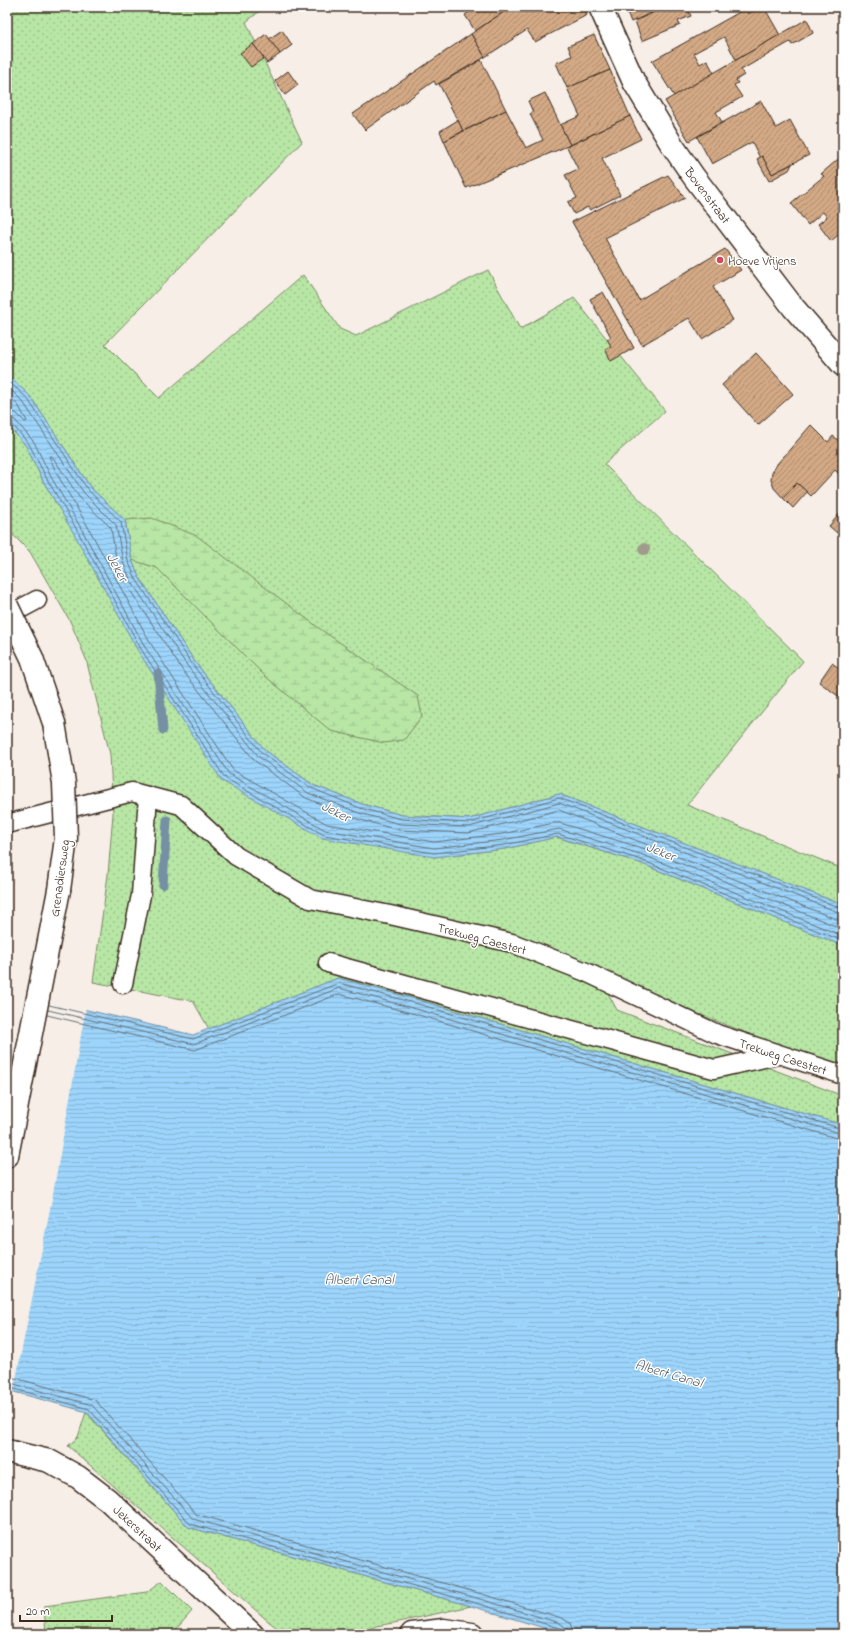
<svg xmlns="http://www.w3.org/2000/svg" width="850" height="1641" font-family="'Indie Flower',sans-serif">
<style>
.grass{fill:url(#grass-dots);stroke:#798862}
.wetland{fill:url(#wetland-marsh);stroke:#798862}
.water{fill:url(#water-rules);stroke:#7590a3}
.pier{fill:#f6eee7}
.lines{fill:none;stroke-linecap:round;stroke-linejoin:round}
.shore{stroke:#626e76;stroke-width:1}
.stream{stroke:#7590a3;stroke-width:9}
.building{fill:url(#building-hatch);stroke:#3b2a1e}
.lane-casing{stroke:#3b2a1e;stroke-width:21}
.street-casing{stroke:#3b2a1e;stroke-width:25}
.secondary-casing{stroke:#3b2a1e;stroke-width:25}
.lane{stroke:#fff;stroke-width:18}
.street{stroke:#fff;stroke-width:22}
.secondary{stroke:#fff;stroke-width:22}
.secondary-bridge-casing{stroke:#3b2a1e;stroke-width:25;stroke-linecap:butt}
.secondary-bridge{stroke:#fff;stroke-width:22}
.tree{fill:#a09c8b}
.poi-dot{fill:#d1495b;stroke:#fff;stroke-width:1.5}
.labels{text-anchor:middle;stroke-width:3;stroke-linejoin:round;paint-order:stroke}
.street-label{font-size:13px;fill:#3b2a1e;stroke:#fff}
.poi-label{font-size:13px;fill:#3b2a1e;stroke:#fff;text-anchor:start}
.water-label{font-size:14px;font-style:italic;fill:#585d60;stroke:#fff}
</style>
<defs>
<pattern id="grass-dots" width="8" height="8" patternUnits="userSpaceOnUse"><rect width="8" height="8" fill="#b7e6a5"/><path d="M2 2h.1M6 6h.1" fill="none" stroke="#9ec58e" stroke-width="1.8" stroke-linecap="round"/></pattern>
<pattern id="wetland-marsh" width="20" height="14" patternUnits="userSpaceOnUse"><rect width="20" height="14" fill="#b7e6a5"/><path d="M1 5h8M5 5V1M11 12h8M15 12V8" fill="none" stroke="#9ec58e"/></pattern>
<pattern id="water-rules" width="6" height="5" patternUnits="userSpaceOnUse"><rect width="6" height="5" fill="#9cd4fb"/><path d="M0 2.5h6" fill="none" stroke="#87b6d7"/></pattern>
<pattern id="building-hatch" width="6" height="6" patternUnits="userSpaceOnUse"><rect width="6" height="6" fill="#d3a985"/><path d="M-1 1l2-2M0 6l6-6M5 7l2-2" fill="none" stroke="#ac8a6c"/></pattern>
</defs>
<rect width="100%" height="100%" fill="#f6eee7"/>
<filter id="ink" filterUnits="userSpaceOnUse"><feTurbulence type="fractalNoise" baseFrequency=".025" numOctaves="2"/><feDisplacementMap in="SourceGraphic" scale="8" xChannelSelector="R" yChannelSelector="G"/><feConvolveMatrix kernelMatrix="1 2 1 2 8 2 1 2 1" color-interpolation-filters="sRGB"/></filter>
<g filter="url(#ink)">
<!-- grass -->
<g class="grass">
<path d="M7,7h258l-19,15 56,120 -197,202 54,54 144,-123 37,54 16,7 132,-66 32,59 54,-31 91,113 -61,53 199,197 -116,144 156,64v36l-284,-111 -90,25 -67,-4 -40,-11 -49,-19 -48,-35 -70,-88 -56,-85 -7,-17 -7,-40 -34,-32 -61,-92 -23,-22z"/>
<path d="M7,424l19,22 17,35 179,300 212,76 71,-8 51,-12 84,26 203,83v120l-66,-21 -81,-32 -103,-48 24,45 226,86v29l-424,-125 -81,-22 -129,51 -16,-28 -100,-19 15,-107 5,-61 -3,-60 -24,-95 -16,-38 -40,-69 -23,-23z"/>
<path d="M86,1412l102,115 283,79 -72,16 -23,4 -16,8h-75l-17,-13 -200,-175 10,-9z"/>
<path d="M162,1581l30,30 -20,23h-126l-2,-28 103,-14z"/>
</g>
<!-- wetland -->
<path class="wetland" d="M152,518l45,18 126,95 95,65 4,20 -18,24 -20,3 -53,-12 -66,-55 -108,-108 -25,-8 -7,-40z"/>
<!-- water -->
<g class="water">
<path d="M7,374l23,22 61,92 34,32 7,40 7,17 56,85 70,88 48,35 49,19 40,11 67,4 90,-25 284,111v41l-203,-83 -83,-26 -52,12 -71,8 -112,-19 -100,-57 -84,-130 -65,-119 -30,-51 -17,-35 -19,-22z"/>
<path d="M338,978l81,22 424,125v509h-279l-93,-28 -283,-79 -101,-115 -80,-22v-399l186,44z"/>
</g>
<!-- pier -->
<path class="pier" d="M7,989l79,18 -33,187 -40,200 -6,-2z"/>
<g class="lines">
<!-- shore -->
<g class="shore">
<path d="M7,380l20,18 61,92 33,32 7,39 8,18 56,85 70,89 49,35 49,20 41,11 68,4 90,-25 284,111"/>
<path d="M7,386l16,16 61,91 32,32 7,37 8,19 57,86 71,90 49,36 51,20 41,11 69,3 90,-24 284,111"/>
<path d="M7,395l11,10 9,16 -2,1 -9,-9 -9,-2"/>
<path d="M7,417l8,3 19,22 17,35 30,51 64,119 84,127 96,56 109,18 69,-8 56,-11 84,26 200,81"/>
<path d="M7,422l5,2 17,20 18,35 30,51 64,119 84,129 99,57 110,18 70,-8 54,-11 83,26 202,81"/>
<path d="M843,920l-7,-1 -277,-109 -91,23 -69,-3 -42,-11 -51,-21 -51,-37 -72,-90 -57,-87 -9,-20 -6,-36 -32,-31 -27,-41h-3l8,18 30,51 64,119 82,126 94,54 107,18 68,-8 52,-11h6l85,26 198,80"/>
<path d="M49,1005l144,34 146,-56 79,21 425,125"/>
<path d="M48,1010l146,34 145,-56 77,21 427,125"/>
<path d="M47,1015l148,35 144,-56 76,20 428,126"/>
<path d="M7,1376l88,24 101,114 279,78 87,26 8,5 4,11"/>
<path d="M7,1382l85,23 101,114 280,78 87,26 6,5 2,6"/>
<path d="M7,1387l82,22 101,115 282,78 87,26 3,2v4"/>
</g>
<!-- stream -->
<g class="stream">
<path d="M158,673l5,57"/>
<path d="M163,885l4,-65"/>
</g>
</g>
<!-- building -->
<g class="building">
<path d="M477,7h34l-36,24 -10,-16z"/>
<path d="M511,7h73l3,8 -52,27 -8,-12 -42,27 -14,-23z"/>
<path d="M625,7h40l-34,15z"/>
<path d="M665,7h22l4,9 -13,5 2,4 -38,16 -7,-20z"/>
<path d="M761,7h3l16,28 -44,25 -12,-23 -30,16 6,11 7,-4 7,13 -40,23 -22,-35 93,-52 3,5z"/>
<path d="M807,19l6,14 -21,12 -2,-3 -49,28 3,5 -8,5 2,3 -4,2 8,12 -26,15 6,10 -33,19 -24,-40z"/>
<path d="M282,30l10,15 -12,9 -11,-15z"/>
<path d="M266,34l14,20 -13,9 -14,-19z"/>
<path d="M471,34l14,23 -49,28 -2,-4 -69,49 -12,-16z"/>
<path d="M594,35l16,35 -43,18 -11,-25 16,-7 -4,-10z"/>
<path d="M253,44l11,14 -13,9 -11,-14z"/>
<path d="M481,60l25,50 -43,21 -24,-47z"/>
<path d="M610,70l20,46 -60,29 -10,-20 20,-9 -13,-28z"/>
<path d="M288,71l10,14 -13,10 -10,-14z"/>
<path d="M545,93l25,52 -104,43 -22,-47 62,-31 20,38 17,-8 -13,-26 3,-2 -5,-11z"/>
<path d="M761,101l15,27 14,-8 19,35 -37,19 -10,-18 -2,2 -8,-16 -40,22 -15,-27z"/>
<path d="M630,116l11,23 -39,19 18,37 -30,15 -2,-3 -14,7 -6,-12 9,-4 -12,-23 13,-6 -11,-22z"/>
<path d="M458,120l5,11 -19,10 -4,-10z"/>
<path d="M843,155v76l-12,10 -13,-17 9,-7 -4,-5 -15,13 -17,-22 33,-27 -3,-2z"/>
<path d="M762,156l10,18 20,-10 -3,6 -20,11 -12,-22z"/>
<path d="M668,175l17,23 -80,40 34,62 86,-51 16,21 -28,17 20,33 -31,19 -13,-21 -47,27 -70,-123z"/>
<path d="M603,292l31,56 -23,13 -6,-12 6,-3 -4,-7 4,-2 -21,-38z"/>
<path d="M756,353l37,41 -35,31 -36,-40z"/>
<path d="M811,425l17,17 5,-6 10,8v26l-4,4 -4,-4 -24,26 -14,-13 -14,15 -9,-10 -3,-8 1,-7 5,-9z"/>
<path d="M797,483l10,9 -14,16 -10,-10z"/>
<path d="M843,510v28l-14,-12z"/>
<path d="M832,663l11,8v24l-2,3 -22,-16z"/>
</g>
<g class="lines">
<!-- lane casing -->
<g class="lane-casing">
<g id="lane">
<path d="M7,616l30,-16"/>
<path d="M7,824l125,-32 49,13 55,51 74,43 80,16 122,28 74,29 131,62 126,41"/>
<path d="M328,963l386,106 64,-14"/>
<path d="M123,984l18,-89 7,-99"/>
</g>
</g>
<!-- street casing -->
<g class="street-casing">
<g id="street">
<path d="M600,7l34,75 38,63 22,32 99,130 50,58"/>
<path d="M7,1451l42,10 29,16 30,23 144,134"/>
<path d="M412,1634l32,-4 28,4"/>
</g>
</g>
<!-- secondary casing -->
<g class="secondary-casing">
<path id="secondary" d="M7,1156l52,-266"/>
</g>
<!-- lane -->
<use href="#lane" class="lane"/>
<!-- street -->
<use href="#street" class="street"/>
<!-- secondary -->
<use href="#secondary" class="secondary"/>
<!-- secondary-bridge casing -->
<g class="secondary-bridge-casing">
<path id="secondary-bridge" d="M7,606l25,52 22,65 10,60 2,55 -7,52"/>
</g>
<!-- secondary-bridge -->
<use href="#secondary-bridge" class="secondary-bridge"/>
</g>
<!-- trees -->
<circle class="tree" cx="644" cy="549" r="6"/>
</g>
<!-- markers -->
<circle class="poi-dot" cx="720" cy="260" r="4"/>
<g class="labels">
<!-- street labels -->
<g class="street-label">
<text transform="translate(708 195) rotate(53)" y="5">Bovenstraat</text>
<text transform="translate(59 878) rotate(-82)" y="5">Grenadiersweg</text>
<text transform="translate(482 938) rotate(15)" y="5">Trekweg Caestert</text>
<text transform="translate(783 1056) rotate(18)" y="5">Trekweg Caestert</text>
<text transform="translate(138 1528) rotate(43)" y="5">Jekerstraat</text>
</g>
<!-- poi labels -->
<g class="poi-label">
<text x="728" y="265">Hoeve Vrijens</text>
</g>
<!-- water labels -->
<g class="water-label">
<text transform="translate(118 567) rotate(62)" y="5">Jeker</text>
<text transform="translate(336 811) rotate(27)" y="5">Jeker</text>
<text transform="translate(661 851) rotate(22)" y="5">Jeker</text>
<text x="359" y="1284">Albert Canal</text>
<text transform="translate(669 1373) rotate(16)" y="5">Albert Canal</text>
</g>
</g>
<!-- margin -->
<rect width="850" height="1641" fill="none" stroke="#fff" stroke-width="24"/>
<rect x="12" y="12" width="826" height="1617" fill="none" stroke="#3b2a1e" stroke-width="1.5" filter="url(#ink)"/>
<!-- scale -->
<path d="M20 1615v6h92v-6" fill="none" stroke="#3b2a1e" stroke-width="2"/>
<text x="26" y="1615" font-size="12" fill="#3b2a1e" stroke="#ffffff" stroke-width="3" paint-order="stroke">20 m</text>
</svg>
